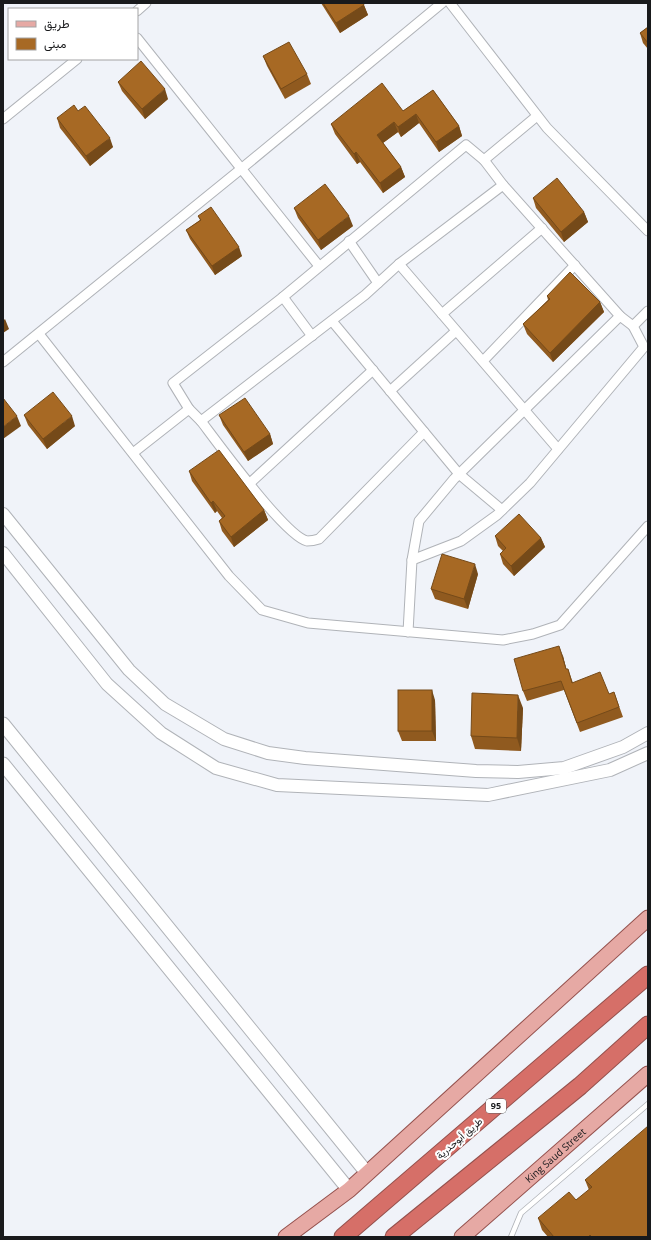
<svg xmlns="http://www.w3.org/2000/svg" width="651" height="1240" font-family="'Open Sans',Vazirmatn,sans-serif">
<style>
.lines{fill:none;stroke-linecap:round;stroke-linejoin:round}
.service-casing{stroke:#b0b3b8;stroke-width:6}
.minor-casing{stroke:#b0b3b8;stroke-width:11}
.tertiary-casing{stroke:#b0b3b8;stroke-width:14}
.secondary-casing{stroke:#b0b3b8;stroke-width:15}
.primary-casing{stroke:#94514d;stroke-width:17}
.motorway-casing{stroke:#94514d;stroke-width:19}
.service{stroke:#fff;stroke-width:4.5}
.minor{stroke:#fff;stroke-width:9}
.tertiary{stroke:#fff;stroke-width:12}
.secondary{stroke:#fff;stroke-width:13}
.primary{stroke:#e6a9a4;stroke-width:15}
.motorway{stroke:#d66f68;stroke-width:17}
.wall{fill:#905a1f}
.shaded-wall{fill:#754a19}
.building{fill:#a76924;stroke:#754a19}
.labels{text-anchor:middle;stroke-width:4;stroke-linejoin:round;paint-order:stroke}
.shield{fill:#fff;stroke:#5e5f60;stroke-width:1}
.shield-label{font-size:9px;font-weight:bold;fill:#191a1c}
.street-label{font-size:10px;fill:#191a1c;stroke:#fff}
</style>
<rect width="100%" height="100%" fill="#f0f3f9"/>
<g class="lines">
<!-- service casing -->
<g class="service-casing">
<path id="service" d="M511,1237l10,-24 127,-109"/>
</g>
<!-- minor casing -->
<g class="minor-casing">
<g id="minor">
<path d="M450,3l97,125 101,103"/>
<path d="M137,11l9,-8"/>
<path d="M137,38l182,228"/>
<path d="M3,119l74,-60"/>
<path d="M503,185l117,131"/>
<path d="M349,241l29,42"/>
<path d="M399,264l159,185"/>
<path d="M283,297l29,39"/>
<path d="M442,314l100,-86"/>
<path d="M332,321l127,153 43,36"/>
<path d="M39,334l190,242 33,34 46,13 195,17 30,-6 27,-9 88,-99"/>
<path d="M483,361l92,-96"/>
<path d="M3,362l238,-193 201,-166"/>
<path d="M390,391l66,-60"/>
<path d="M189,409l-16,-26 110,-86 183,-152 18,15"/>
<path d="M201,421c16,21 84,115 106,120 3,0 9,-1 12,-2l105,-107"/>
<path d="M133,453l56,-44 12,12 164,-126 34,-31 104,-79 -19,-25 53,-44"/>
<path d="M250,483l123,-113"/>
<path d="M412,560l49,-19 36,-26 33,-32 114,-136 -11,-21"/>
<path d="M408,632l4,-72 7,-39 35,-42 166,-163 13,10 15,-15"/>
</g>
</g>
<!-- tertiary casing -->
<g class="tertiary-casing">
<g id="tertiary">
<path d="M3,514l126,156 36,34 59,35 44,14 37,5 171,13 42,1 46,-4 59,-21 25,-14"/>
<path d="M3,553l104,131 54,49 55,35 61,17 211,10 122,-25 38,-17"/>
</g>
</g>
<!-- secondary casing -->
<g class="secondary-casing">
<g id="secondary">
<path d="M3,724l364,449"/>
<path d="M3,764l346,426"/>
</g>
</g>
<!-- primary casing -->
<g class="primary-casing">
<g id="primary">
<path d="M286,1237l63,-47 299,-272"/>
<path id="s1" d="M462,1237l186,-163"/>
</g>
</g>
<!-- motorway casing -->
<g class="motorway-casing">
<g id="motorway">
<path d="M343,1237l305,-262"/>
<path d="M394,1237l186,-151 68,-61"/>
</g>
</g>
<!-- service -->
<use href="#service" class="service"/>
<!-- minor -->
<use href="#minor" class="minor"/>
<!-- tertiary -->
<use href="#tertiary" class="tertiary"/>
<!-- secondary -->
<use href="#secondary" class="secondary"/>
<!-- primary -->
<use href="#primary" class="primary"/>
<!-- motorway -->
<use href="#motorway" class="motorway"/>
</g>
<!-- wall -->
<g class="wall">
<path d="M321,3h42l5,12 -28,18z"/>
<path d="M648,27v22l-5,-6 -3,-10z"/>
<path d="M263,56l44,18 4,10 -26,15 -18,-33z"/>
<path d="M118,82l50,17 -23,20 -23,-28z"/>
<path d="M433,90l26,36 3,10 -23,16 -20,-29 -18,14 -3,-5 -15,11 18,24 4,10 -22,16 -23,-31 -3,2 -22,-30 -4,-10 72,-13z"/>
<path d="M78,111l35,36 -23,19 -30,-38 -3,-10z"/>
<path d="M533,198l51,14 4,10 -24,20 -28,-34z"/>
<path d="M294,208l59,18 -32,24 -23,-32z"/>
<path d="M198,216l44,40 -27,19 -25,-36 -4,-9 14,-10z"/>
<path d="M547,296l53,6 4,10 -51,50 -26,-28 -4,-10 25,-24z"/>
<path d="M24,415l51,11 -28,23 -19,-24z"/>
<path d="M219,415l51,19 3,10 -25,17 -25,-36z"/>
<path d="M189,471l75,39 4,10 -34,27 -12,-16 -3,-10 3,-3 -5,-7 -2,2 -23,-32z"/>
<path d="M495,536l46,2 4,9 -31,29 -11,-12 -3,-10 3,-3 -5,-5z"/>
<path d="M478,574l-10,35 -33,-10 -4,-10z"/>
<path d="M563,656l3,13h2l5,14 36,11 5,-2 9,25 -43,15 -16,-42 -37,11 -4,-10z"/>
<path d="M435,700l1,41h-34l-4,-10z"/>
<path d="M523,708l-2,43 -46,-2 -4,-13z"/>
<path d="M585,1180l63,57h-100l-6,-7 -4,-12 38,-18 13,-10z"/>
</g>
<!-- shaded-wall -->
<g class="shaded-wall">
<path d="M364,5l4,10 -28,18 -4,-10z"/>
<path d="M165,89l3,10 -23,20 -3,-10z"/>
<path d="M416,114l3,9 -18,14 -3,-10z"/>
<path d="M394,122l4,10 -18,13 -3,-10z"/>
<path d="M459,126l3,10 -23,16 -3,-10z"/>
<path d="M110,138l3,9 -23,19 -4,-10z"/>
<path d="M356,152l4,10 -3,2 -3,-10z"/>
<path d="M401,167l4,10 -22,16 -3,-10z"/>
<path d="M584,212l4,10 -24,20 -3,-10z"/>
<path d="M349,216l4,10 -32,24 -3,-10z"/>
<path d="M239,247l3,9 -27,19 -3,-9z"/>
<path d="M600,302l4,10 -51,50 -3,-9z"/>
<path d="M5,319l4,10 -6,4v-12z"/>
<path d="M17,416l4,10 -18,13v-12z"/>
<path d="M72,416l3,10 -28,23 -4,-10z"/>
<path d="M270,434l3,10 -25,17 -4,-9z"/>
<path d="M213,501l4,10 -2,2 -4,-10z"/>
<path d="M264,510l4,10 -34,27 -3,-10z"/>
<path d="M541,538l4,9 -31,29 -3,-10z"/>
<path d="M475,564l3,10 -10,35 -4,-10z"/>
<path d="M559,646l4,10 6,23 -3,-10z"/>
<path d="M432,690l3,10 1,41 -4,-10z"/>
<path d="M518,695l5,13 -2,43 -4,-13z"/>
</g>
<!-- building -->
<g class="building">
<path d="M323,3h40l1,2 -28,18z"/>
<path d="M648,27v16l-8,-10z"/>
<path d="M289,42l18,32 -26,15 -18,-33z"/>
<path d="M141,61l24,28 -23,20 -24,-27z"/>
<path d="M382,83l21,28 30,-21 26,36 -23,16 -20,-28 -18,13 -4,-5 -17,13 24,32 -21,16 -24,-31 -2,2 -23,-30z"/>
<path d="M74,105l4,6 7,-5 25,32 -24,18 -29,-38z"/>
<path d="M557,178l27,34 -23,20 -28,-34z"/>
<path d="M325,184l24,32 -31,24 -24,-32z"/>
<path d="M211,207l28,40 -27,19 -26,-36 15,-10 -3,-4z"/>
<path d="M570,272l30,30 -50,51 -27,-29 27,-25 -3,-3z"/>
<path d="M53,392l19,24 -29,23 -19,-24z"/>
<path d="M3,398l14,18 -14,11z"/>
<path d="M245,398l25,36 -26,18 -25,-37z"/>
<path d="M219,450l45,60 -33,27 -12,-16 6,-5 -12,-15 -2,2 -22,-32z"/>
<path d="M519,514l22,24 -30,28 -11,-12 6,-6 -11,-12z"/>
<path d="M442,554l33,10 -11,35 -33,-10z"/>
<path d="M559,646l7,23h2l4,14 28,-11 9,22 5,-2 5,15 -42,16 -16,-42 -38,10 -9,-32z"/>
<rect x="398" y="690" width="34" height="41"/>
<path d="M472,693l46,2 -1,43 -46,-2z"/>
<path d="M648,1126v111h-56l-2,-2 -2,2h-34l-16,-19 31,-26 7,8 16,-13 -7,-7z"/>
</g>
<g class="labels">
<!-- shield labels -->
<rect class="shield" x="486" y="1099" width="20" height="14" rx="3"/>
<g class="shield-label">
<text x="496" y="1109">95</text>
</g>
<!-- street labels -->
<g class="street-label">
<text transform="translate(459 1138) rotate(-41)" y="4">طريق أبوحدرية</text>
<text dy="4" stroke="none"><textPath href="#s1" startOffset="124">King Saud Street</textPath></text>
</g>
</g>
<!-- border -->
<rect width="651" height="1240" fill="none" stroke="#191a1c" stroke-width="8"/>
<!-- legend -->
<rect x="8" y="8" width="130" height="52" fill="#ffffff" stroke="#a3a3a4"/>
<rect x="16" y="21" width="20" height="6" fill="#e6a9a4" stroke="#a3a3a4"/>
<text x="44" y="28" font-size="12" fill="#191a1c">طريق</text>
<rect x="16" y="38" width="20" height="12" fill="#a76924" stroke="#a3a3a4"/>
<text x="44" y="48" font-size="12" fill="#191a1c">مبنى</text>
</svg>
